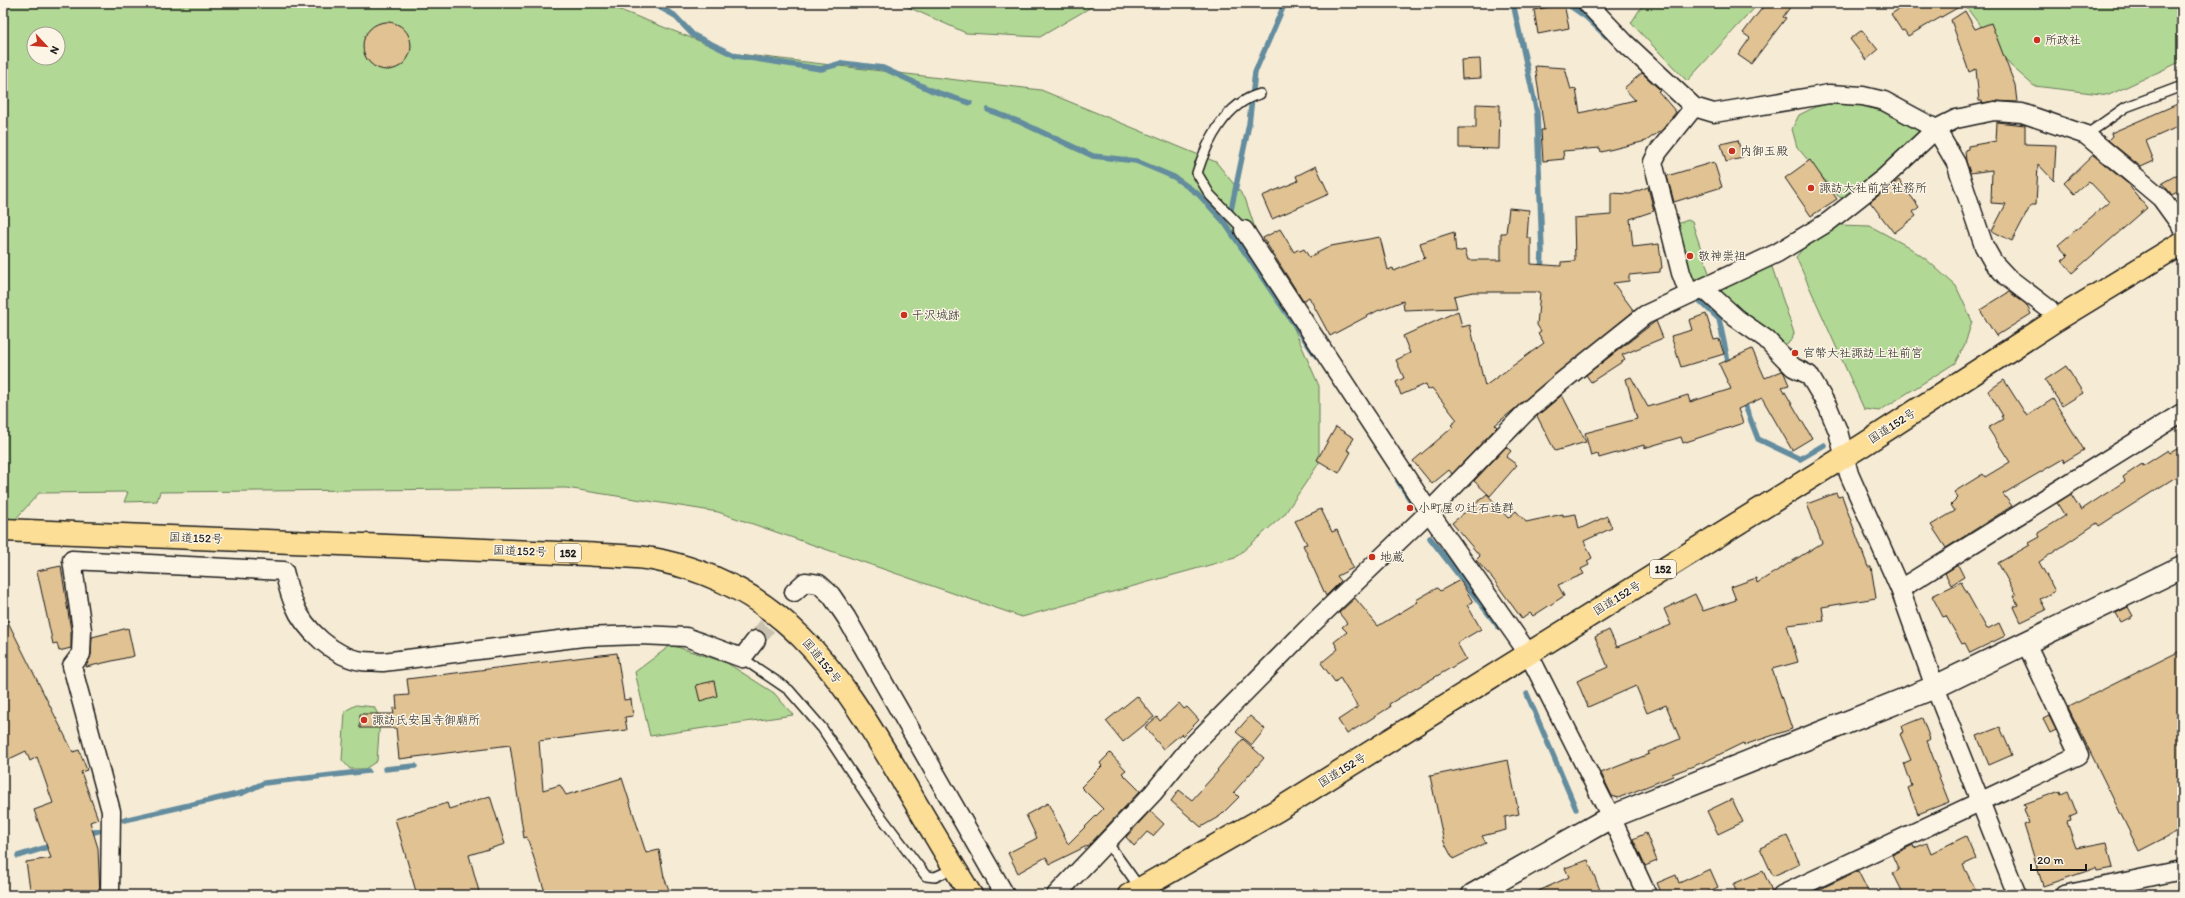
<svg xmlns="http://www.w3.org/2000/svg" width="2185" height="898" font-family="Itim,'Klee One',sans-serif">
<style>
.green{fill:#b1d894;stroke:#667a58;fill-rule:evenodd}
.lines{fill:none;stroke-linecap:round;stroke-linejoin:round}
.stream{stroke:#638c9e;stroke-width:5.5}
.building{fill:#e0c293;stroke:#1c1c1c}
.street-tunnel{stroke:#cac2b0;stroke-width:18;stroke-dasharray:18 9;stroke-linecap:butt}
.lane-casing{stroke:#1c1c1c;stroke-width:12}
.street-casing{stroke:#1c1c1c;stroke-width:21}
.secondary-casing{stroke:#1c1c1c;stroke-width:25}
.highway-casing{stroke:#1c1c1c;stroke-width:25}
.lane{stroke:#fcf5e5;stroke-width:9}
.street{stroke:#fcf5e5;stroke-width:18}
.secondary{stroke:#fcf5e5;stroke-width:22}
.highway{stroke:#fcde96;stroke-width:22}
.poi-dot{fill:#c8321e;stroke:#fcf5e5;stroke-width:1.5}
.labels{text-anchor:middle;stroke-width:3;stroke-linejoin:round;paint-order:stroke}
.shield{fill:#fcf5e5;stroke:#5f5d58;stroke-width:1}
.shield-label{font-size:11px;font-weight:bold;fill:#1c1c1c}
.poi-label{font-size:12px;fill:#1c1c1c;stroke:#fcf5e5;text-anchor:start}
.street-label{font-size:12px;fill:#1c1c1c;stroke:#fcf5e5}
</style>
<rect width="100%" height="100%" fill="#f6ebd5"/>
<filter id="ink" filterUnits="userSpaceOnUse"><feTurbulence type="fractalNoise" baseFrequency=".025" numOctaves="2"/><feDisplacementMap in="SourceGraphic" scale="8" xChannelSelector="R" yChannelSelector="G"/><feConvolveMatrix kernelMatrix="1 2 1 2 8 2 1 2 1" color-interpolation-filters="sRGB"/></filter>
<g filter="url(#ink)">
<!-- green -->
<g class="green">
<path d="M3,3h599l128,50 311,37 175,72 29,36 25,75 49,113v77l-35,52 -49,43 -213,59 -304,-105 -152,-24 -406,4 -3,9 -33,1 4,-10 -89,1 -36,40zM34,34h24v24h-24z"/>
<path d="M899,3h199l-58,34 -74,-4z"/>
<path d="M1644,3h115l-72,78 -56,-58z"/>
<path d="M1963,3h219v58l-73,34 -75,-9 -24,-21z"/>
<path d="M1838,102l42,6 22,9 22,16 -79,67 -7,-4 -41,-49 -5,-18 7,-14 16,-8z"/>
<path d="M1688,220l4,2 17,51 -2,4 -12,6 -5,-2 -13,-57z"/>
<path d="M1840,225l30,1 37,20 20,14 29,26 16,35 -7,23 -10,19 -76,48 -15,-2 -68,-152 9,-11z"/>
<path d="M1764,265l8,2 22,66 -2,7 -9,6 -64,-48v-11z"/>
<path d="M671,645l56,18 47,30 19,22 -143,21 -15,-64z"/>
<path d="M356,705l18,2 6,11 -3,43 -12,8h-15l-8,-9 3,-49z"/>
</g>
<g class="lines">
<!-- stream -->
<g class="stream">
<path d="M652,3l22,12 19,20 43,21 85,13 21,-6 41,5 50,23 37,12"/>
<path d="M1285,3l-30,69 -6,52 -18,86 -7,12 92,134"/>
<path d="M1513,3l24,110 5,138 -1,21"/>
<path d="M1566,3l20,14 20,19"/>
<path d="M988,110l32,12 73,34 43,5 38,16 24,17 26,28"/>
<path d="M1699,300l20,19 10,47"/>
<path d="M1743,400l15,39 42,20 24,-14"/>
<path d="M1398,481l13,20"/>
<path d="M1430,538l68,88"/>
<path d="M1527,694l49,115"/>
<path d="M385,769l30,-3"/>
<path d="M124,820l118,-27 22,-10 104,-12"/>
<path d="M87,834l11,-3"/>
<path d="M18,856l36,-11"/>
</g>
</g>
<!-- building -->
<g class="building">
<path d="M1766,3h27l-10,14 3,1 -35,46 -13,-9 12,-17 -7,-5z"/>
<path d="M1909,3h57l-58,33 -4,-6 -2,1 -11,-17z"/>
<path d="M1564,4l5,24 -31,6 -4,-24z"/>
<path d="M1965,11l10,18 16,-6 24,62 2,17 -22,-1 -13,2v-2h-3l-3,-32 -7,3 -18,-52z"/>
<circle cx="387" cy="46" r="24"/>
<path d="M1862,30l16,20 -12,10 -16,-21z"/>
<path d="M1480,59l1,19 -19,1 -1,-19z"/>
<path d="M1535,66l30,2 6,22 5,-1 4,24 55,-13 -11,-12 18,-15 18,17 -2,1 18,21 -14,18 -16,11 -45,11 -1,-4 -37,3 1,8 -21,2 -2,-31h3z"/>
<path d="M2182,102v23l-36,16 8,20 -13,6 -33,-27 4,-4 -1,-3z"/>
<path d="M1476,104l24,1 -1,44 -40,-1v-20h17z"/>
<path d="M1997,122l28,3v19l31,1 -2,36 -16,-17 -2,41h-5l-19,36 -20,-10 14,-27 -15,-1 1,-33 -22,3 -4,-12 -1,-11 3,-1v-3l28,-5z"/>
<path d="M1738,140l4,18 -16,4 -5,-18z"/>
<path d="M2093,155l34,28 20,25 -75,65 -10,-12 6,-5 -10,-11 51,-43 -20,-21 -15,13 -10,-11z"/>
<path d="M1810,160l27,39 -26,17 -26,-38z"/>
<path d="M1714,162l8,25 -48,15 -7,-26z"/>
<path d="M1316,166l13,28 -57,25 -10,-23 36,-15 -2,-5z"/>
<path d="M2182,172v17l-10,6 -10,-12z"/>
<path d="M1899,180l20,27 -6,5 3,4 -22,17 -24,-31z"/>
<path d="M1648,187l6,24 -24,8 3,28 26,-3 3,24 -2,1v3l-31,3v6l-16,2 21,28 -139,114 2,2 -45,47 -3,-4 -17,14 -19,-23 40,-34 -2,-2 6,-5 -25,-32 -4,2 -2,-6 -25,11 -5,-13 8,-4 -8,-18 14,-7 -7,-17 55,-25 4,16 8,-2 15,61 59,-43 -6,-10 3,-2 -4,-6 3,-33h-67l-19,4 3,12 -53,2 -1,-9 -26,10 -47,25 -21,-39 -6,4 -40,-63 17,-9 14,23 5,-3 1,2 4,-2 5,8 22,-11 49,-9 8,33 5,-2 1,3 31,-13 -5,-15 34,-11 2,20 9,-2 3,10h33v-27h5l3,-25 20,2 -2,28h4v26l30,2v-4l14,-1 -1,-43 37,-3v-22l19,1z"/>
<path d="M2009,292l17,12 5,10 -35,22 -16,-26z"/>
<path d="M1706,314l8,26 5,-1 5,15 -43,13 -10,-31 21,-6 -3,-10z"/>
<path d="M1656,321l7,17 -41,17 3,5 -34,22 -5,-7z"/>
<path d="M1752,349l13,29 17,-7 2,2 5,12 -7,2 30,51 -20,12 -30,-52 -24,11 5,14 -60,20 -2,-6 -37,11v-3l-45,13 -1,-4 -7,2 -6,-23 52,-14 -11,-40 5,-2 17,30 40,-12 2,7 41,-13 -12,-25z"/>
<path d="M2066,366l17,27 -21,13 -17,-26z"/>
<path d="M2004,380l23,36 26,-17 31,51 -20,12 -1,-3 -7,4 -53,31 9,12 -66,42 -15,-23 24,-14 -4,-6 7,-7 -4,-6 29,-18 2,3 25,-15 -22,-34 15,-9 -2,-3h2l-15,-25z"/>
<path d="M1562,395l24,47 -31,9 -18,-35z"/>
<path d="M1336,427l18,11 -7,12 4,2 -12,21 -22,-13z"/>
<path d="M1506,447l5,4 -5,6 11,8 -27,31 -16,-15z"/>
<path d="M2177,449l5,8v16l-83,53 -2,-3 -58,39 16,29 -15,8 6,11 -25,12 -7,-15 4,-2 -4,-9 2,-1 -18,-32 32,-18 -1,-2 11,-6 -2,-4 27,-17 -8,-13 14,-9 10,16 44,-29 -2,-4 19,-13 1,2 25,-16 2,3z"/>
<path d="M1836,493l2,4 4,-1 26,71h3l5,31 -54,9 2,14 -37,4 11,37 -26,7 20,60 -48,16 -1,-2 -39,19 -32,12 1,2 -55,22 -6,-2 -11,-23 48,-19 -1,-2 32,-13 -14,-34 -19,8 -11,-27 -48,21 -11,-26 31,-14 -13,-30 14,-7 8,17 54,-22 -7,-16 31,-15 8,17 33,-11 -5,-13 25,-9 1,5 65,-40 -15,-39z"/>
<path d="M1487,494l21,24 8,-7 10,11 37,-8v2l13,-2 3,15 28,-13 5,12 -28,13 8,17 -5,3 2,4 -8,4 3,5 -26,11 6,11 -31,20 -3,-3 -8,6 -29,-40 -17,-19 4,-4 -28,-33z"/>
<path d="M1321,509l11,23 5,-2 16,38 -16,8 4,5 -15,15 -23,-51 4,-1 -12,-23z"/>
<path d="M1958,565l6,12 -13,8 -6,-12z"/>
<path d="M61,566l10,65v17l-12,3 -2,-8 -4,1 -16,-73z"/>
<path d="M1460,580l13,22 -6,3 14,24 -24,14 9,16 -77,45 1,3 -43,27 -9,-14 20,-13 -18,-29 -5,4 -14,-19 17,-14 -4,-7 13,-10 -5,-5 5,-4 -8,-10 16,-15 23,28 40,-24 -2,-2 21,-12 3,3z"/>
<path d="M1961,582l26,47 12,-6 6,13 -35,17 -5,-10 -3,1 -16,-28 -3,1 -11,-21z"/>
<path d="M2128,607l5,9 -12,6 -5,-9z"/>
<path d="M3,612l70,140 6,-2 8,20 -6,2 17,47 -8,3 8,26 2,47h-69l-5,-33 25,-4 -17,-48 19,-7 -16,-46 -7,4 -4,-10 -23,11z"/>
<path d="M128,628l6,28 -48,11 5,-12 1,-18z"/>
<path d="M2182,650v179l-43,22 -71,-144z"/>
<path d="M617,653l7,47 7,-1 2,17 -8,1 2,13 -88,11 4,49 17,-5 6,10 56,-17 24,75 13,-3 5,27 7,18h-125l-19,-58 -3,1 -14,-93 -111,14 -3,-31h-36v-14h34l-1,-5 4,-1 -1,-12 13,-1 -2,-16z"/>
<path d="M714,681l3,15 -17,5 -4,-16z"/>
<path d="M1137,696l17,21 -31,25 -17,-21z"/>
<path d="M1179,703l5,6 3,-2 12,13 -16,16 -2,-2 -18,15 -18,-22 12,-10 3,4z"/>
<path d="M1250,716l15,13 -13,16 -16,-13z"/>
<path d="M2049,716l7,14 -6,3 -7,-14z"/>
<path d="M1922,718l8,21 -3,2 10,27 -1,1 13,33 -31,12 -10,-26 4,-2 -8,-23 7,-3 -11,-26 4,-2 -2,-6z"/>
<path d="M2000,727l12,28 -23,10 -12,-29z"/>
<path d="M1243,739l21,19 -30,34 5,5 -19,19 -19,11 -30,-26 8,-11 13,10 26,-29 -1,-1z"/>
<path d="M1110,753l16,17 -4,3 18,18 -51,54 -39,19 -4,-7 -28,16 -10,-20 29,-15 -11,-23 22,-12 20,41 35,-35 -22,-22 21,-21 -2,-3z"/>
<path d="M1508,760l11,54 -14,3 1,13 -24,6 4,7 -33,16 -9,-17 -14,-66z"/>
<path d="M2060,791l1,3 7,-3 9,23 -7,3 1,4 -4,1 9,26 31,-6 6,26 -16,3 -1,-3 -53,18 -19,-61 5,-2 -5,-14 2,-1 -2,-4z"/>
<path d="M490,796l15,48 -36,11 11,40h-63l-22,-76 52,-16 2,6z"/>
<path d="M1732,799l11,23 -25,12 -11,-23z"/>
<path d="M1150,811l14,13 -11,12 -6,-4 -13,14 -8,-9z"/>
<path d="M1646,833l11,28 -12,5 -12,-27z"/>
<path d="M1787,836l13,28 -27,12 -13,-28z"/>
<path d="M1966,836l10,23 -13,6 15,30h-74l-11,-22 6,-3 -7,-15 21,-10 1,3 13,-5 4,10z"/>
<path d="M1588,860l14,35h-72l39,-18 -4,-9z"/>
<path d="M1710,869l8,18 -16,8h-45l4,-3 -4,-9 19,-8 3,8z"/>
<path d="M1763,871l9,20v4h-34l-5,-11z"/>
<path d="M1858,871l12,24h-63l30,-14z"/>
</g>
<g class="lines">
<!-- street-tunnel -->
<path class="street-tunnel" d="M756,640l38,-48"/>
<!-- lane casing -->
<g class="lane-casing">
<g id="lane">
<path d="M2086,135l40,-28 56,-21"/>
<path d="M1244,230l-34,-35 -13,-22c10,-32 29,-70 63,-79"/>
<path d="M742,658l47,32 33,38 55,83 49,65 9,1 20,-9"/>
<path d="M1107,842l33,46"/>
</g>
</g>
<!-- street casing -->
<g class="street-casing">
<g id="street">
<path d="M1587,3l38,40 69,64 20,6 115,-19 34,2 21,5 52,28 20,34 28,83 9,16 14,15 42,32 7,11"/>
<path d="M1244,230l185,282 99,141 83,164 36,78"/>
<path d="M1703,288l33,30 30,21 27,28 16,8 19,32 10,24 11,43 51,115 35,98 82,208"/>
<path d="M1689,294l-8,-21 -28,-111 5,-10 36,-45"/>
<path d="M1900,589l282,-176"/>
<path d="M794,592l11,-10 14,2 12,11 15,22 159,278"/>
<path d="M110,895l1,-84 -39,-145 9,-12 1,-24 -10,-70 212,11c3,11 5,22 10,33 10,25 40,53 68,57 7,1 14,0 21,1l200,-25 57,-2 46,2 56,21 14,-18"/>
<path d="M1056,895l97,-102 35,-43 124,-126 117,-112 97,-100 34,-29 85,-68 132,-62 51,-31 57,-45 51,-48 20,-10 38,-8 28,2 64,22 75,63 21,29"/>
<path d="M1782,895l297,-140 -53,-112"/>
<path d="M2064,895l118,-25"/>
</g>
</g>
<!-- secondary casing -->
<g class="secondary-casing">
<path id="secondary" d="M1473,895l138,-78 324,-130 247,-120"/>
</g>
<!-- highway casing -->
<g class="highway-casing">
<g id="highway">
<path d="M3,530l581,24c25,2 54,1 78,7 121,27 174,108 233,207 25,42 50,85 76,127"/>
<path d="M1129,895l149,-85 585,-365 193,-125 126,-77"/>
</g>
</g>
<!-- lane -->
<use href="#lane" class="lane"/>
<!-- street -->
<use href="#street" class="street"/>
<!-- secondary -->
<use href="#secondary" class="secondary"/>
<!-- highway -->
<use href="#highway" class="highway"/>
</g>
</g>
<!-- markers -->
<g class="poi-dot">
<circle cx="2037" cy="40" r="4"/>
<circle cx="1732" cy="151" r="4"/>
<circle cx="1811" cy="188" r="4"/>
<circle cx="1690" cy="256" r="4"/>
<circle cx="904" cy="315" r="4"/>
<circle cx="1795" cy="353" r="4"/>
<circle cx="1410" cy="508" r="4"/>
<circle cx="1372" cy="557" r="4"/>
<circle cx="364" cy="720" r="4"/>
</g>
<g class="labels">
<!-- shield labels -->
<g class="shield">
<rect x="555" y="544" width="26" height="18" rx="3"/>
<rect x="1650" y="560" width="26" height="18" rx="3"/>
</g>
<g class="shield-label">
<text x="568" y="557">152</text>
<text x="1663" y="573">152</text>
</g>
<!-- poi labels -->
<g class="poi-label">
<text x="2045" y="44">所政社</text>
<text x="1740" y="155">内御玉殿</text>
<text x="1819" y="192">諏訪大社前宮社務所</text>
<text x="1698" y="260">敬神崇祖</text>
<text x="912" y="319">干沢城跡</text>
<text x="1803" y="357">官幣大社諏訪上社前宮</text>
<text x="1418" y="512">小町屋の辻石造群</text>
<text x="1380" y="561">地蔵</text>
<text x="372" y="724">諏訪氏安国寺御廟所</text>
</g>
<!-- street labels -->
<g class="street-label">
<text transform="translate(1892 426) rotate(-33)" y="4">国道152号</text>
<text transform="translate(196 538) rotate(2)" y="4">国道152号</text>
<text transform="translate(520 551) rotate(2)" y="4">国道152号</text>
<text transform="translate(1617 598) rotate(-32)" y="4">国道152号</text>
<text transform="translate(822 661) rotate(51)" y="4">国道152号</text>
<text transform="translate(1342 770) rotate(-32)" y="4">国道152号</text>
</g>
</g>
<!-- margin -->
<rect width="2185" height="898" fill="none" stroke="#fcf5e5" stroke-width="16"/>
<rect x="8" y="8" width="2169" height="882" fill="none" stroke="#1c1c1c" stroke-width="1.5" filter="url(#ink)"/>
<!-- north arrow -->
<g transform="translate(46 46) rotate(116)"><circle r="19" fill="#fcf5e5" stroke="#a29e95"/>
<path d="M0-3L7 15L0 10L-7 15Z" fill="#c8321e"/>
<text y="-6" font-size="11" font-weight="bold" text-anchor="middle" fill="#1c1c1c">N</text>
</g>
<!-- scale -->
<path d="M2031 864v6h55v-6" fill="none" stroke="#1c1c1c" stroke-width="2"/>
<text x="2037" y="864" font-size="12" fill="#1c1c1c" stroke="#fcf5e5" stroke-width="3" paint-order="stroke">20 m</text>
</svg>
